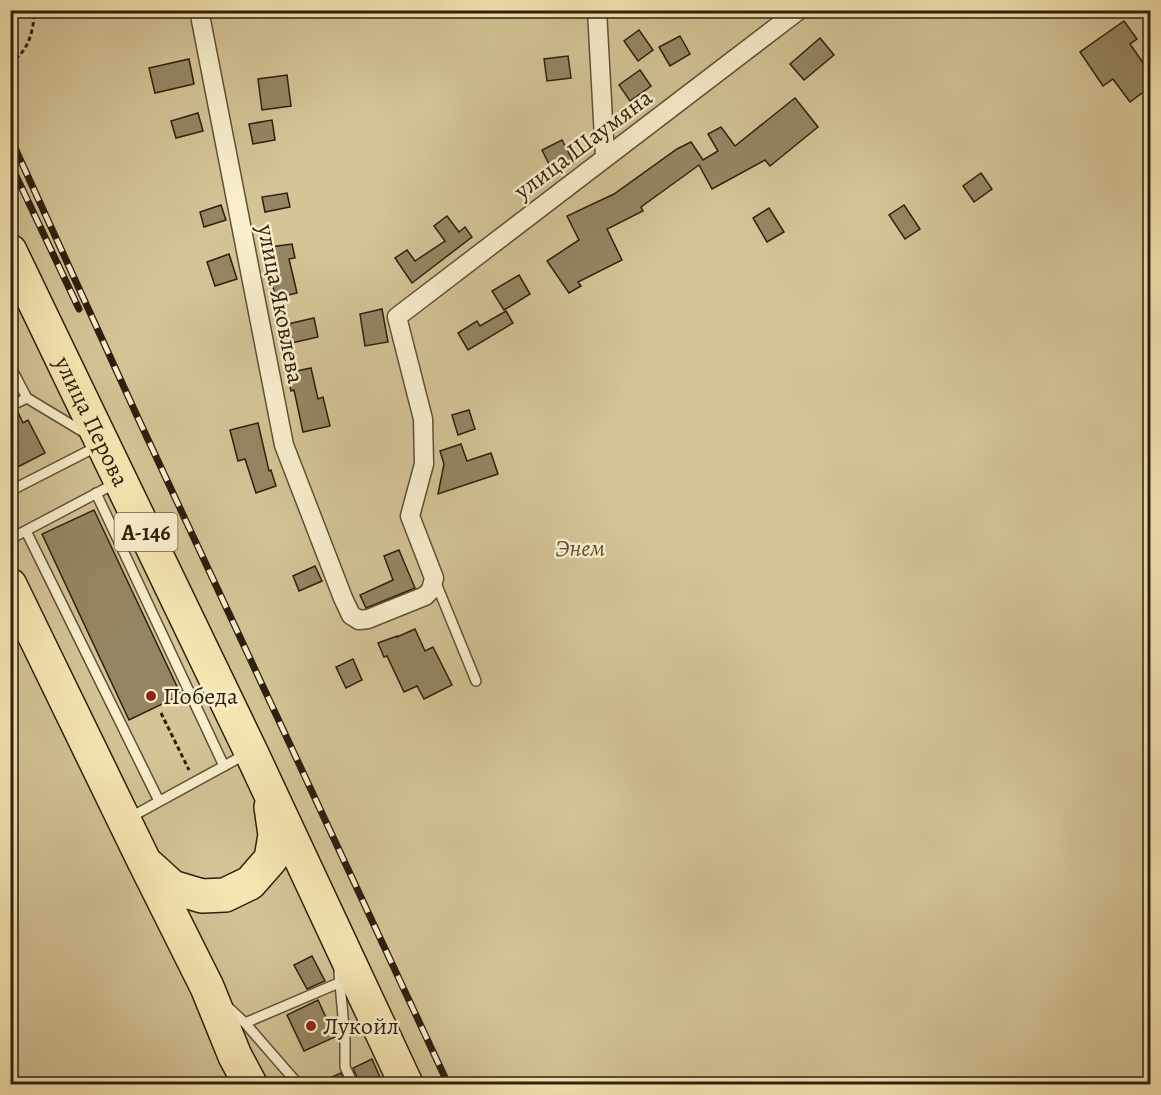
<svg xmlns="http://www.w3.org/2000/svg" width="1161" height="1095" font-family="Alegreya,serif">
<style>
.green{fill:#d4c496;stroke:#807252;stroke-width:1.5}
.building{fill:#958663;stroke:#2c1f0e;stroke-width:1.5}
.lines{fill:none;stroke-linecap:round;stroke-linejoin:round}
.lane-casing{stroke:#5e5137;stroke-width:12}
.street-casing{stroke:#5e5137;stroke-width:21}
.highway-casing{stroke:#2c1f0e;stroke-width:36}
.path{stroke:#2c1f0e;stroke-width:3;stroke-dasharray:4.5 3;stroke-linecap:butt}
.lane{stroke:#f9efcd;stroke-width:9}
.street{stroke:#f9efcd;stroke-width:18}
.highway{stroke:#f6e6b2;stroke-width:33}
.rail-casing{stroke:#2c1f0e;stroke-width:7}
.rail{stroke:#f9efcd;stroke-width:4.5;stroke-dasharray:14;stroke-linecap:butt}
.poi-dot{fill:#8f2418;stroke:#f9efcd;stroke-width:2}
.labels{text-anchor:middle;stroke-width:5;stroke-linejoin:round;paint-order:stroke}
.shield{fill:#f9efcd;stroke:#6a5d47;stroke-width:1.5}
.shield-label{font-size:22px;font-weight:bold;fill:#2c1f0e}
.street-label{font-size:24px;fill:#2c1f0e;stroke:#f9efcd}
.park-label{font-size:24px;font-style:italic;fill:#5e5137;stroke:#f9efcd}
.poi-label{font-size:24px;fill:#2c1f0e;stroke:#f9efcd;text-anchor:start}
</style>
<rect width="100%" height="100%" fill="#f6e6b2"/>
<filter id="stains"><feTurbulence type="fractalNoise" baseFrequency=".00333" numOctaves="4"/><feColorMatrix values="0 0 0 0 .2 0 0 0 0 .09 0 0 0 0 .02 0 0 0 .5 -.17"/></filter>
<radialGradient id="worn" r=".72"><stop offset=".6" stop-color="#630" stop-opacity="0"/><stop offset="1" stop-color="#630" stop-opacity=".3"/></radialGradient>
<!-- green -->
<rect class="green" x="11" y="11" width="1139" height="1073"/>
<!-- building -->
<g class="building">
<path d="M1124,21l13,18 -7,5 20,29v14l-20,15 -17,-23 -10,7 -23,-34z"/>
<path d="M639,30l14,20 -15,11 -14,-20z"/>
<path d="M680,36l10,18 -20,12 -11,-19z"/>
<path d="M820,38l14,17 -30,25 -14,-16z"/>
<path d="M568,56l3,22 -24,3 -3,-22z"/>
<path d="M189,59l5,25 -39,9 -6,-25z"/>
<path d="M640,70l11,16 -21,15 -11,-16z"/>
<path d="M287,75l4,31 -29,4 -4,-31z"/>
<path d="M795,98l23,29 -48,39 -5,-6 -53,29 -13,-24 -58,42 2,4 -36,18 15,31 -44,22 3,4 -12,7 -22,-32 32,-21 -12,-24 47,-22 63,-45 14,-7 12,18 15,-9 -10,-17 13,-7 14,19z"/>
<path d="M198,113l5,18 -27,7 -5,-17z"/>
<path d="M272,120l3,20 -22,4 -4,-20z"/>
<path d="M562,140l11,21 -20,11 -11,-22z"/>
<path d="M981,173l11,16 -18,13 -11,-16z"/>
<path d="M287,193l3,14 -25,5 -3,-15z"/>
<path d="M221,205l5,15 -22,7 -4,-15z"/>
<path d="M904,205l16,24 -15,10 -16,-24z"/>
<path d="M769,208l15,24 -17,10 -14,-24z"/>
<path d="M447,216l12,16 6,-5 7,10 -60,46 -17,-25 12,-8 8,11 30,-20 -11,-15z"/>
<path d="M292,244l3,14 -6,1 8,34 -21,5 -5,-18 4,-1 -5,-32z"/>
<path d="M229,254l8,25 -22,7 -8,-24z"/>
<path d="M519,275l11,19 -26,16 -12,-19z"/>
<path d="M382,309l6,33 -23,4 -5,-32z"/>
<path d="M506,311l7,12 -45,27 -10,-17 19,-12 3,5z"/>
<path d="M314,318l4,19 -31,7 -4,-19z"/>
<path d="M311,368l7,31 5,-2 7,29 -27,6 -9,-42 -3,1 -4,-18z"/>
<path d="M17,410l6,13 5,-3 17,33 -35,18v-58z"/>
<path d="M469,410l6,19 -17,6 -6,-20z"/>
<path d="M258,423l11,48 2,-1 5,16 -20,7 -11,-34 -7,2 -8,-31z"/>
<path d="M461,444l6,17 24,-8 7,21 -60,20 6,-30 -4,-13z"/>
<path d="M94,510l87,185 -52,25 -87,-186z"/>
<path d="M399,550l16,38 -49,20 -6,-13 33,-15 -9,-24z"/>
<path d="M315,566l7,15 -23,10 -6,-15z"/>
<path d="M415,629l10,22 8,-4 19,38 -28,14 -7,-13 -13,6 -17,-36 -3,1 -6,-14 19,-7v1z"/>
<path d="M353,659l9,21 -16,8 -10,-21z"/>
<path d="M312,956l13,25 -18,8 -13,-24z"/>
<path d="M318,1000l17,37 -31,14 -17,-36z"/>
<path d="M372,1059l11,25h-23l-7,-16z"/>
<path d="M341,1073l5,11h-30z"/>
</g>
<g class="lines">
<!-- lane casing -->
<g class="lane-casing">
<g id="lane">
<path d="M10,366l17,32 58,35"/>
<path d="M10,406l17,-8"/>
<path d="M10,491l86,-44"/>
<path d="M96,493l128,273"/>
<path d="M26,531l133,270"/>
<path d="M10,539l106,-56"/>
<path d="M436,583l40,98"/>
<path d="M129,818l117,-64"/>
<path d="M339,972l6,67v28l8,17"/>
<path d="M228,1007l17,16 53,61"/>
<path d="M245,1023l96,-41"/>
</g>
</g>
<!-- street casing -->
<g class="street-casing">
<g id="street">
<path d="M199,10l85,435 59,153 8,17 8,5 9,-1 57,-23 6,-6 3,-12 -24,-62 14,-52 -1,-45 -26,-102 402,-307"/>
<path d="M597,10l8,147"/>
</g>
</g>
<!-- highway casing -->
<g class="highway-casing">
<g id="highway">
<path id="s1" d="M10,251l241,501 155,332"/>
<path d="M10,585l134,276 63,126 28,69 15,28"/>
<path d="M149,866l23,21 30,9 23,-1 25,-12 21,-24 4,-24 -4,-28"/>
</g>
</g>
<!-- path -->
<g class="path">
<path d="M10,64c20,-16 22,-29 25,-54"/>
<path d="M161,713l28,57"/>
</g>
<!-- lane -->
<use href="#lane" class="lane"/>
<!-- street -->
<use href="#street" class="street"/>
<!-- highway -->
<use href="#highway" class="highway"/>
<!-- rail casing -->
<g class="rail-casing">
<g id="rail">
<path d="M10,137l128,281 310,666"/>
<path d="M10,163l69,146"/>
</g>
</g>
<!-- rail -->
<use href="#rail" class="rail"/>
</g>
<!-- markers -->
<g class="poi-dot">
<circle cx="151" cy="696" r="6"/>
<circle cx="311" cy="1026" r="6"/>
</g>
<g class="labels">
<!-- shield labels -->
<rect class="shield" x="114.5" y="513" width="63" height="38" rx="4.5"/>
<g class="shield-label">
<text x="146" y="540">А-146</text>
</g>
<!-- street labels -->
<g class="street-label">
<text transform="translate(583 144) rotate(-37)" y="8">улица Шаумяна</text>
<text transform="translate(281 304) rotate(79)" y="8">улица Яковлева</text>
<text dy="8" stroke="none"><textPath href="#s1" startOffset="189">улица Перова</textPath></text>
</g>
<!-- park labels -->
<g class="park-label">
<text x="580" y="556">Энем</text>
</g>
<!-- poi labels -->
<g class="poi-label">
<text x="163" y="704">Победа</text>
<text x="323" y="1034">Лукойл</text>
</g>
</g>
<!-- margin -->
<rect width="1161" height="1095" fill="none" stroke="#f6e6b2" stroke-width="36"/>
<rect x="12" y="12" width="1137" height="1071" fill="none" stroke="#2c1f0e" stroke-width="3"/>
<rect x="18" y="18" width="1125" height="1059" fill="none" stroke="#2c1f0e" stroke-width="1.5"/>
<rect width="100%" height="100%" filter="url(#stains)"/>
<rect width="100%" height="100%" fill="url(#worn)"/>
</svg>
